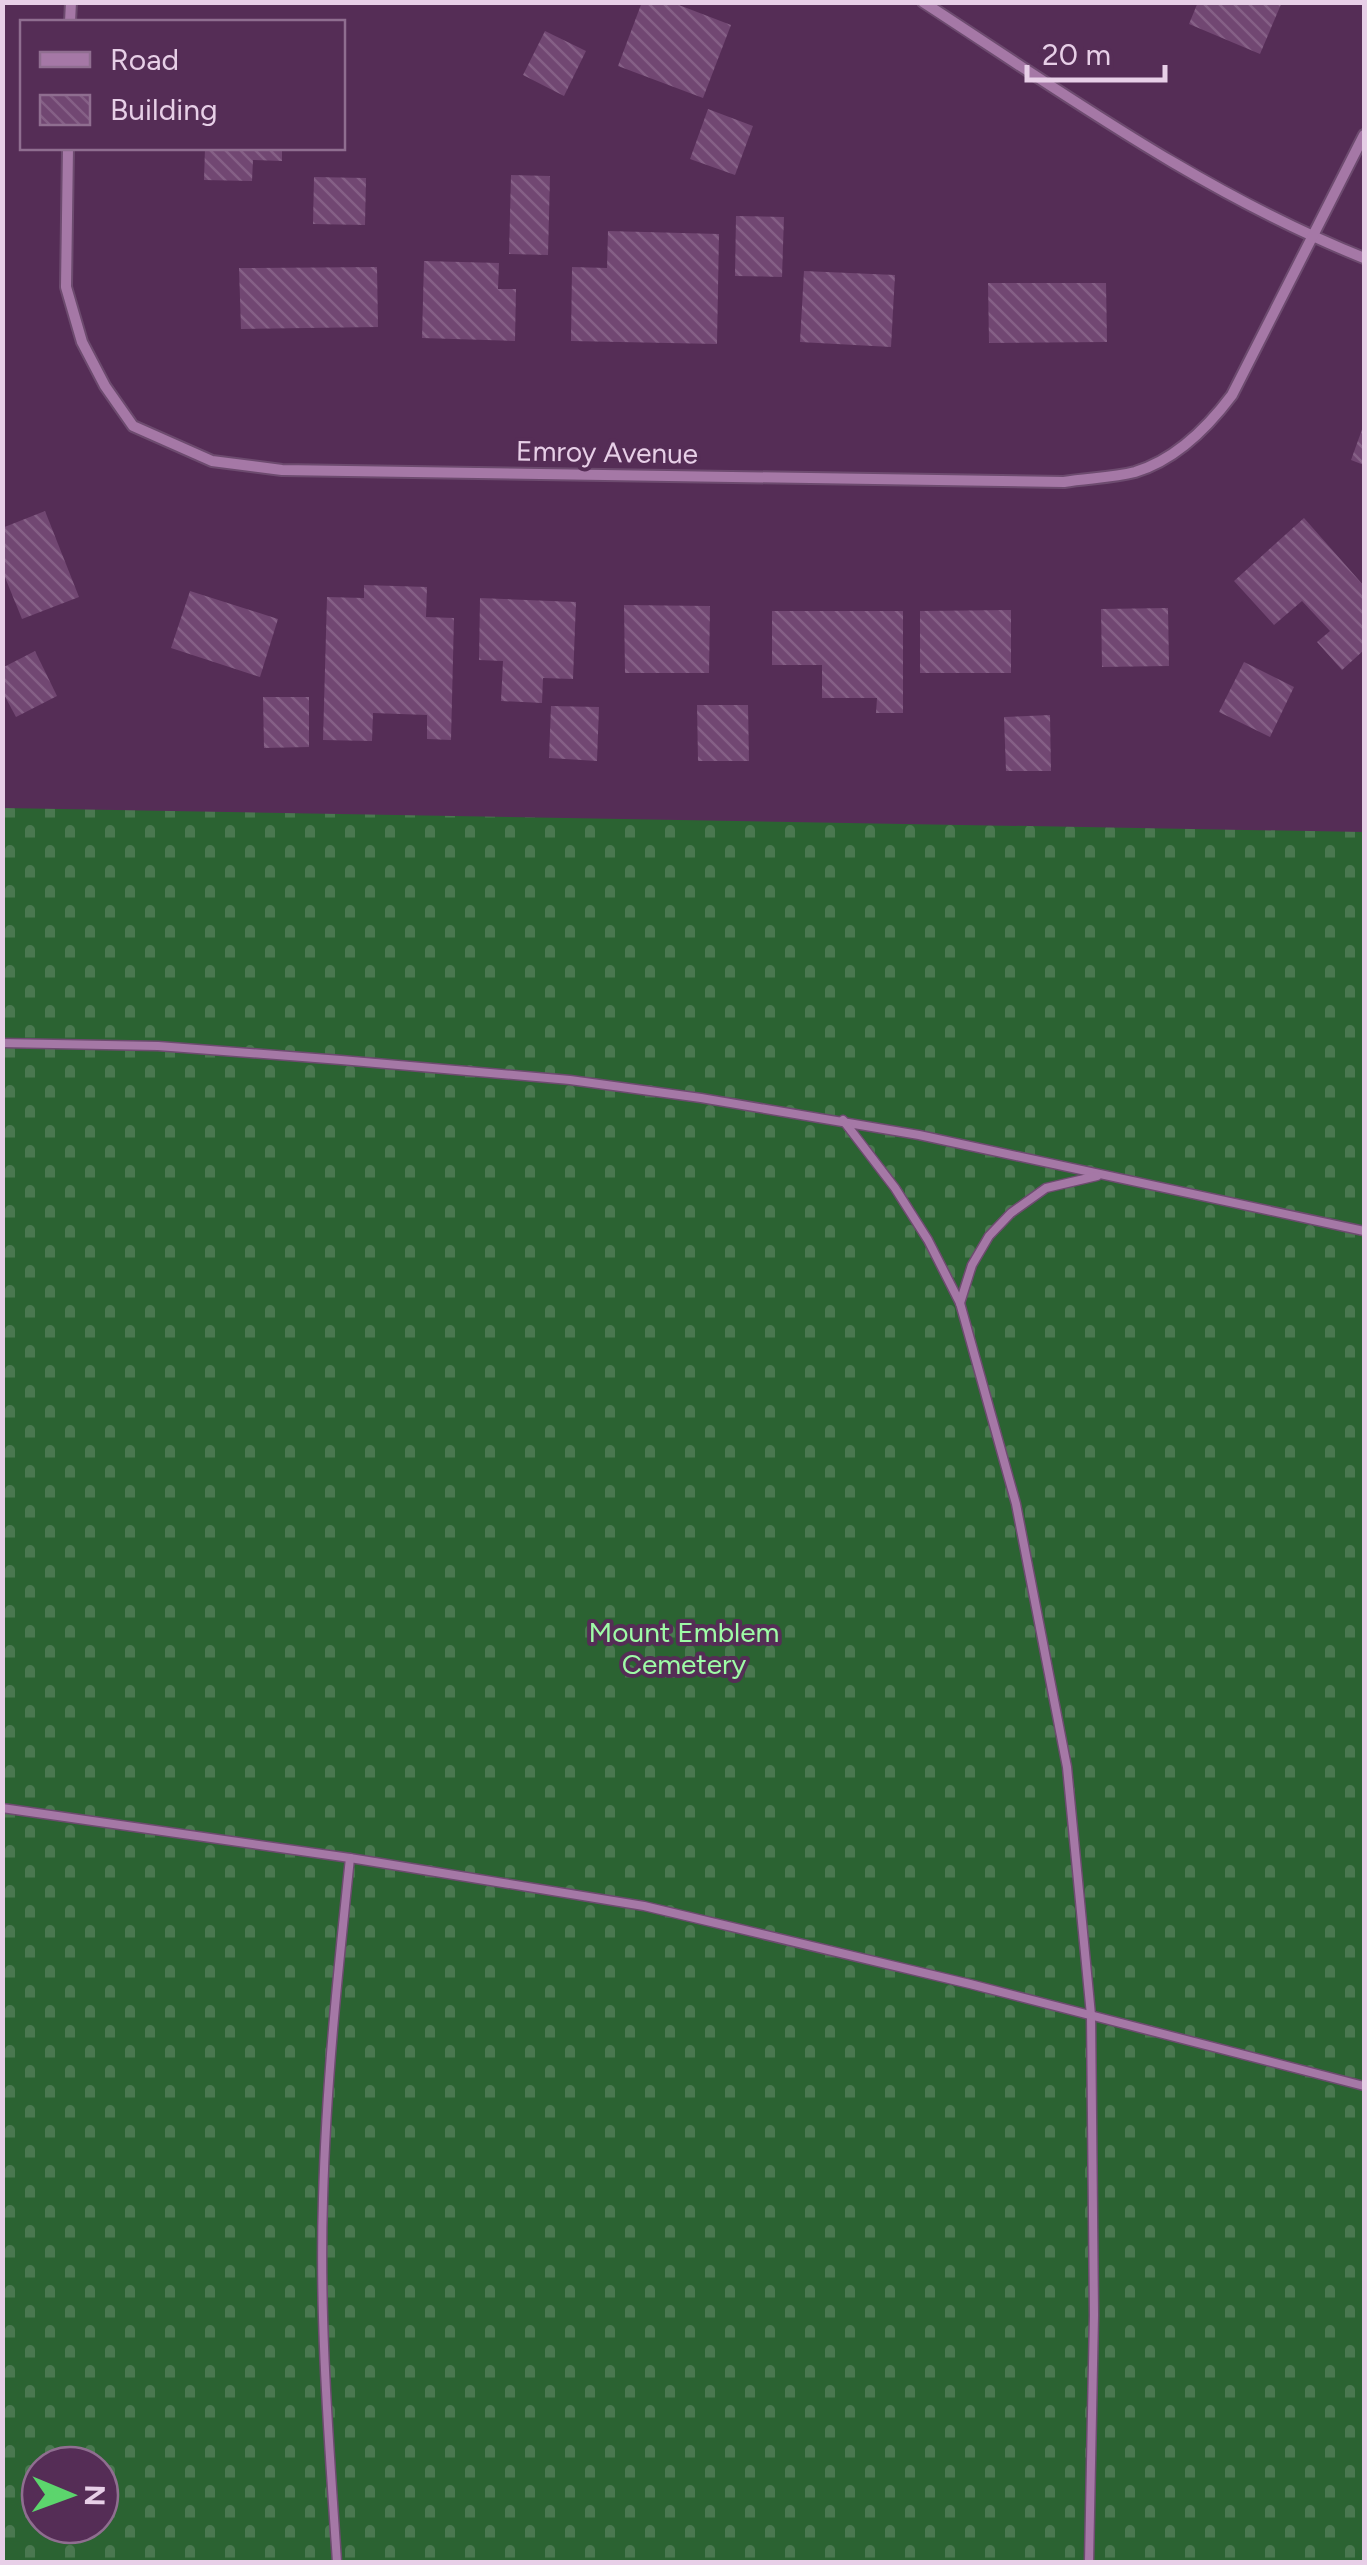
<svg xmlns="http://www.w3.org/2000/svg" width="1367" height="2565" font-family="Figtree,sans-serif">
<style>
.cemetery{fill:url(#cemetery-stones);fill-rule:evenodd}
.building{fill:url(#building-back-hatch)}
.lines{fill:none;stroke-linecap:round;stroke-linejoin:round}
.lane-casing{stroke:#6d4b6f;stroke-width:11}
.street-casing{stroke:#6d4b6f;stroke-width:14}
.lane{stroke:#a578a6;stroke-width:8}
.street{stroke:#a578a6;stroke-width:10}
.labels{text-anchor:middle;stroke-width:8;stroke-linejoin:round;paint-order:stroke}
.street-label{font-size:28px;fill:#e7cfe7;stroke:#552d56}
.park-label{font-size:28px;fill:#9efba6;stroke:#552d56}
</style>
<defs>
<pattern id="cemetery-stones" width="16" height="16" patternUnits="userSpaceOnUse" patternTransform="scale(2.5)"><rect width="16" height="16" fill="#2b6332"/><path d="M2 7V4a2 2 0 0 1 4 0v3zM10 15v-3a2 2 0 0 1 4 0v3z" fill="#4a7850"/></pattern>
<pattern id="building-back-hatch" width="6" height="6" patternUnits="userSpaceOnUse" patternTransform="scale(2.5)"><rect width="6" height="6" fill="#714772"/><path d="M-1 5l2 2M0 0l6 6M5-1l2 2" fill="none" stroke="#856086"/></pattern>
</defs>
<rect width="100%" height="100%" fill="#552d56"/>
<!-- cemetery -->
<path class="cemetery" d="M3,808l1361,24v1730h-1361zM40,2465h60v60h-60z"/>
<!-- building -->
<g class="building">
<path d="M642,2h29l60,23 -28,73 -85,-32z"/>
<path d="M1198,2h84l-22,52 -71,-30z"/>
<rect x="276" y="19" width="45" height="3"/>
<path d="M545,31l41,20 -22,45 -41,-21z"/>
<path d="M708,109l45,17 -18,49 -45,-16z"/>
<path d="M205,148h77v13l-29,-1 -1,21 -48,-1z"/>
<path d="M511,175l39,1 -2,79 -39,-1z"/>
<path d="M314,177l52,1 -1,47 -52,-1z"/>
<path d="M736,216l48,1 -2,60 -47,-1z"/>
<path d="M608,231l111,3 -2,110 -146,-3 1,-74 35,1z"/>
<path d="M424,261l75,2 -1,26h18l-1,52 -93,-3z"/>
<path d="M377,267l1,60 -137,2 -2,-61z"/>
<path d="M804,271l91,4 -4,72 -91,-5z"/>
<path d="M988,283h118l1,59 -118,1z"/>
<path d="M1364,424v41l-13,-5z"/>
<path d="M45,511l34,86 -57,22 -20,-49v-42z"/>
<path d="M1304,518l60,68v64l-22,20 -25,-28 13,-11 -28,-30 -28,24 -40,-44z"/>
<path d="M364,585l63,2 -1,30 28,1 -3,122 -24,-1v-24l-54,-2 -1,28 -49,-1 4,-143 37,1z"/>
<path d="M190,591l88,28 -18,58 -89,-29z"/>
<path d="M480,598l96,4 -3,77 -30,-1 -1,25 -41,-2 2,-40 -24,-1z"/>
<path d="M624,605l86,1 -1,67h-84z"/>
<path d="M1168,608l1,58 -67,1 -1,-58z"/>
<path d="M1011,610v63h-91v-62z"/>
<path d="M772,611h131v102h-27l1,-15h-55v-33h-50z"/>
<path d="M35,651l22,45 -41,21 -14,-26v-23z"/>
<path d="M1244,662l50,25 -24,50 -51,-25z"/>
<path d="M263,697h46v50l-45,1z"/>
<path d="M697,705h51l1,56h-51z"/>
<path d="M551,706l48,1 -2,54 -48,-3z"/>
<path d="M1050,715l1,56h-45l-2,-54z"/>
</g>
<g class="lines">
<!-- lane casing -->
<g class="lane-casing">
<g id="lane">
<path d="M2,1043l156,3 183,14 229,20 131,18 218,37 445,96"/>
<path d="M843,1120l52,68 33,52 32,63 56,201 51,263 24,248 3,300 -5,247"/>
<path d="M960,1303l12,-38 17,-29 22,-23 35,-25 51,-12"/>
<path d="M2,1808l348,50 294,48 326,78 394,102"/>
<path d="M337,2562c-8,-120 -18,-242 -14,-363 3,-114 15,-228 27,-341"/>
</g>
</g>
<!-- street casing -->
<g class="street-casing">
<g id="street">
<path d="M923,2c143,93 283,193 441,256"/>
<path d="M70,22l1,-20"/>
<path d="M68,148l-2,139 16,55 23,44 28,40 79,35 70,9 782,12c23,-4 48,-4 71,-10 40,-12 73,-45 97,-77l132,-260"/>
</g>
</g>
<!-- lane -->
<use href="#lane" class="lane"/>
<!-- street -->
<use href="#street" class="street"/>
</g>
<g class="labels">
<!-- street labels -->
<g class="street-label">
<text transform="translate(607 452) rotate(1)" y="10">Emroy Avenue</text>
</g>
<!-- park labels -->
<g class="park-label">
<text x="684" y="1642">Mount Emblem<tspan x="684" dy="32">Cemetery</tspan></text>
</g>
</g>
<!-- border -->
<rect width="1367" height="2565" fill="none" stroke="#e7cfe7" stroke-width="10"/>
<!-- legend -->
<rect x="20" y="20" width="325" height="130" fill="#552d56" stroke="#8f6e90" stroke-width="2.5"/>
<rect x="40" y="52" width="50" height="15" fill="#a578a6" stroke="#8f6e90" stroke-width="2.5"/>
<text x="110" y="70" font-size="30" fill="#e7cfe7">Road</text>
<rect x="40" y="95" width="50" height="30" fill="url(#building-back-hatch)" stroke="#8f6e90" stroke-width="2.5"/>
<text x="110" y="120" font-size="30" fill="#e7cfe7">Building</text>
<!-- north arrow -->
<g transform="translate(70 2495) rotate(91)"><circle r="48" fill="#552d56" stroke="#8f6e90" stroke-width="2.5"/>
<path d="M0-8L18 38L0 25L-18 38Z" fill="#5cd56d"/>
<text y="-15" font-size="28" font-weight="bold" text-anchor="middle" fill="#e7cfe7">N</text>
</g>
<!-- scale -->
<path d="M1027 65v15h138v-15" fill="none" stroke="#e7cfe7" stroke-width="5"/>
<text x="1042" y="65" font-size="30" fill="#e7cfe7" stroke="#552d56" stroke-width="8" paint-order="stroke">20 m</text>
</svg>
